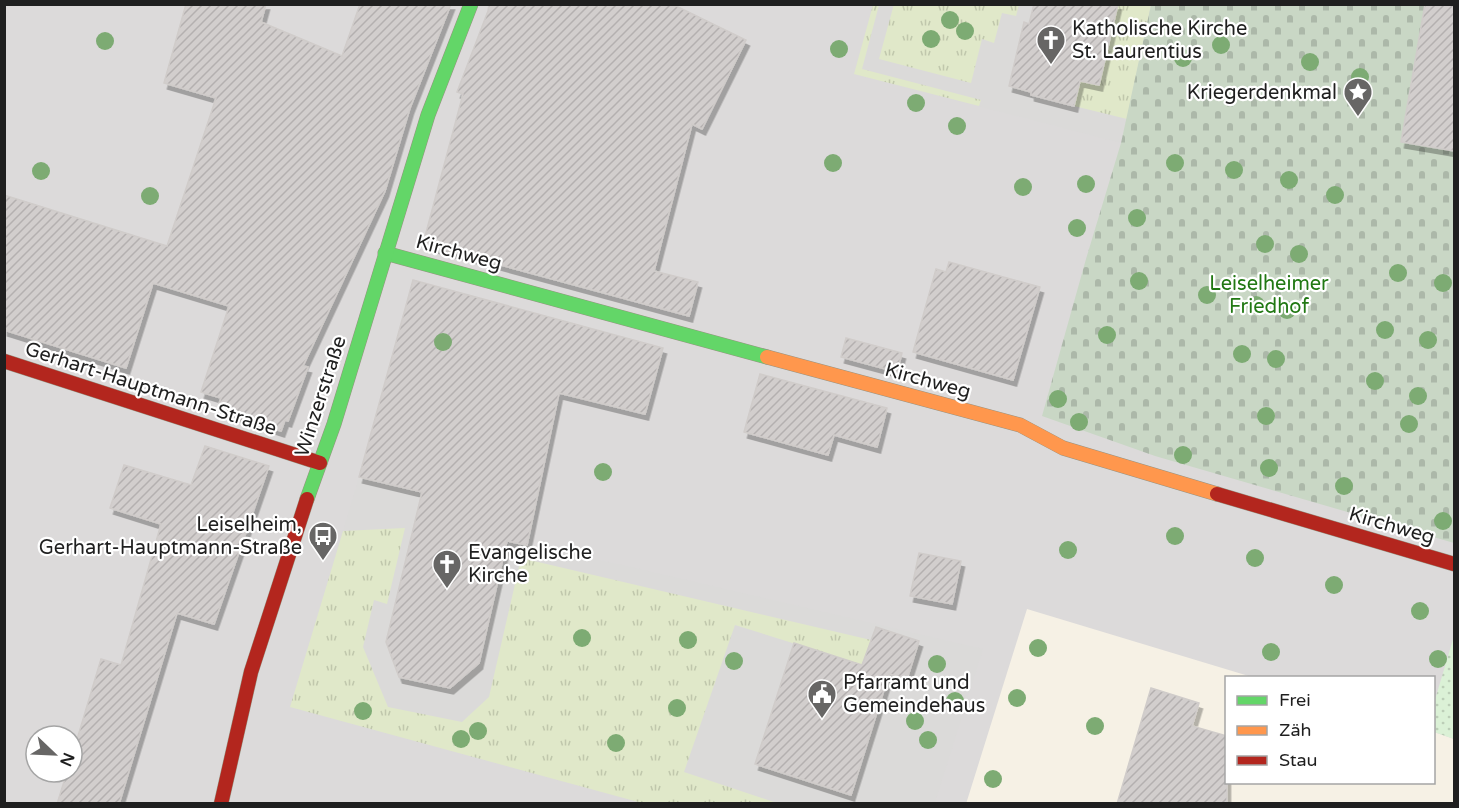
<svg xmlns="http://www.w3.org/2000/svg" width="1459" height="808" font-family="'Varela Round',sans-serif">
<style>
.residential{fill:#dcdada;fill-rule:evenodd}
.education{fill:#f6f1e5}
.religious{fill:#dbdad9}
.grass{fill:url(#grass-tufts)}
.cemetery{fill:url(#cemetery-stones)}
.park{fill:url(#park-dots)}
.building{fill:url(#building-hatch);stroke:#d0ccca;stroke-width:1.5;filter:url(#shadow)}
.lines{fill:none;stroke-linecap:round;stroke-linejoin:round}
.fast-casing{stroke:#979381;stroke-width:15}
.slow-casing{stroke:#979381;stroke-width:15}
.jam-casing{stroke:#979381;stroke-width:15}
.fast{stroke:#63d668;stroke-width:14}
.slow{stroke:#ff974d;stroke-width:14}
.jam{stroke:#b3261e;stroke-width:14}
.tree{fill:#7dab73}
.labels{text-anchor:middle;stroke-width:4.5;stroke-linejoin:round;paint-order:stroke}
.poi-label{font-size:20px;fill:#1f1f1f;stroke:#fff;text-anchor:start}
.street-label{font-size:20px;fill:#1f1f1f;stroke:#fff}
.park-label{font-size:20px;fill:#217813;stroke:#fff}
</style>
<defs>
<pattern id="grass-tufts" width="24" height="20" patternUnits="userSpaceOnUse" patternTransform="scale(1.5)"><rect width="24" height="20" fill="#e0e8c9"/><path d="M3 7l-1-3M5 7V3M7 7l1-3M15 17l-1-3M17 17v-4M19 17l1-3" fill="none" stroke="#c0c7ac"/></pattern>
<pattern id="cemetery-stones" width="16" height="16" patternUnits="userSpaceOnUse" patternTransform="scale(1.5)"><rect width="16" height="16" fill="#c9d7c5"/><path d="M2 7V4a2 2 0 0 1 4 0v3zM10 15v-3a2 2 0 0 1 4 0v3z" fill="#acb8a9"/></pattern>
<pattern id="park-dots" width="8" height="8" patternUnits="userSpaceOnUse" patternTransform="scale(1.5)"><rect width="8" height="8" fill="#dbf1d6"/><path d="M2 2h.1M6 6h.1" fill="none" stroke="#bcceb7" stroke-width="1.8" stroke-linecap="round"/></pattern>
<pattern id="building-hatch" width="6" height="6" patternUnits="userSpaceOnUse" patternTransform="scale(1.5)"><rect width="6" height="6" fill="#d2cecd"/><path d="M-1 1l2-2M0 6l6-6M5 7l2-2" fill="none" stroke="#b4b0b0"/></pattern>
<filter id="shadow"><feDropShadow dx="3.5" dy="6" stdDeviation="0" flood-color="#0004"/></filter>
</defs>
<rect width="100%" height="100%" fill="#edeae8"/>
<!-- residential -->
<path class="residential" d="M5,5h1449v798l-1449,1zM1226,678h208v104h-208zM36,736h36v36h-36z"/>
<!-- education -->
<path class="education" d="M1027,609l225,68 -26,1v104h208v-50l20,7v64l-488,1z"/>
<!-- religious -->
<g class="religious">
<path d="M873,5h278l-30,138 -267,-69z"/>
<path d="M359,477l175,40 -6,28 90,19 365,85 -48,154h-293l-352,-96z"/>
</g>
<!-- grass -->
<g class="grass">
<path d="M894,4h125v1l-3,11 -14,-3 -8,30 -12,-4 -11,44 -92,-24z"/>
<path d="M873,5h6l-17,64 119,31 -2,6 -125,-32z"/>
<path d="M1118,5h33l-24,114 -53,-13 6,-25 19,4z"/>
<path d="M405,528l-18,76 -13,-4 -11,47 25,60 74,15 27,-25 32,-139 350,82 -8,25 -128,-40 -51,147 93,31h-135l-352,-96 53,-176z"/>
</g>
<!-- cemetery -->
<path class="cemetery" d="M1151,5h303v538l-299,-87 -113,-40 44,-157 35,-116z"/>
<!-- park -->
<path class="park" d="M1454,636v103l-20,-7v-29z"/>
<!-- building -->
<g class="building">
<path d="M186,4h80l-5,18 81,34 18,-52h91l-41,104 -25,83 -82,175 5,1 -20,54 -3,-1 -4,11 -64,-21 4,-12 -20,-6 28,-86 -76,-23 -27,85 -122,-38v-135l163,51 49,-148 -52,-15z"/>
<path d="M489,4h183l74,36 -44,89 -10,-5 -38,147 44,11 -9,34 -266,-72 40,-150 -6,-2 31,-81z"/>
<path d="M1034,4h84l-19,81 -19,-4 -6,25 -43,-11v-3l-22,-6 15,-64 5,2z"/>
<path d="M1425,4h30v147l-54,-9z"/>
<path d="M949,262l91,25 -27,93 -100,-28 23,-83 10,3z"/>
<path d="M413,280l250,68 -18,66 -86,-21 -32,152 -20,-4 -28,122 -29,25 -51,-11 -13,-35 36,-150 -63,-15z"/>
<path d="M846,338l56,15 -5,19 -56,-15z"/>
<path d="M760,374l127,34 -10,39 -43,-12 -6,20 -84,-23z"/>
<path d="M205,446l64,20 -55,158 -37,-11 -58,191h-62l10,-32h5v-16l29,-97 20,6 40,-141 -51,-16 14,-43 67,20z"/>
<path d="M919,553l42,8 -9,43 -42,-8z"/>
<path d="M876,627l43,14 -12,38 -18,-5 -38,121 -96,-31 39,-121 68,22z"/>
<path d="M1151,688l48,15 -7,23 35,10v68h-110z"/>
</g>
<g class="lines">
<!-- fast casing -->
<g class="fast-casing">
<g id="fast">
<path d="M385,253l382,104"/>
<path d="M307,499l27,-75 94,-309 43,-111"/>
</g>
</g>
<!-- slow casing -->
<g class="slow-casing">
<path id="slow" d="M767,357l253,68 43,23 154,46"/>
</g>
<!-- jam casing -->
<g class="jam-casing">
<g id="jam">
<path d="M4,361l316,102"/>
<path d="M1217,494l237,70"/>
<path d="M221,804l30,-132 56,-173"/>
</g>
</g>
<!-- fast -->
<use href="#fast" class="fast"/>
<!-- slow -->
<use href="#slow" class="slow"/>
<!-- jam -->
<use href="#jam" class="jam"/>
</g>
<!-- trees -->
<g class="tree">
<circle cx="950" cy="20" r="9"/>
<circle cx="965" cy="31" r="9"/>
<circle cx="931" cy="39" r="9"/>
<circle cx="105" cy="41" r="9"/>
<circle cx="1221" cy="45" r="9"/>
<circle cx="839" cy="49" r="9"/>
<circle cx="1183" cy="58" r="9"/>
<circle cx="1310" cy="62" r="9"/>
<circle cx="1360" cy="77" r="9"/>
<circle cx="916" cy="103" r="9"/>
<circle cx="957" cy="126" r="9"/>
<circle cx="833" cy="163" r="9"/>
<circle cx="1175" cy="163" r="9"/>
<circle cx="1234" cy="170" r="9"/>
<circle cx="41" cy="171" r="9"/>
<circle cx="1289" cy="180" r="9"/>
<circle cx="1086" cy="184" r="9"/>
<circle cx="1023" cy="187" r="9"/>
<circle cx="1335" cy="195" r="9"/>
<circle cx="150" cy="196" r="9"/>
<circle cx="1137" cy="218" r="9"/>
<circle cx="1077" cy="228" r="9"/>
<circle cx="1265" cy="244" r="9"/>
<circle cx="1299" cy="254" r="9"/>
<circle cx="1398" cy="273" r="9"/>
<circle cx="1139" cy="281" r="9"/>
<circle cx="1443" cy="283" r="9"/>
<circle cx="1207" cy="295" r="9"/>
<circle cx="1256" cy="305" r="9"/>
<circle cx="1287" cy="310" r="9"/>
<circle cx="1385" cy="330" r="9"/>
<circle cx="1107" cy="335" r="9"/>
<circle cx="1428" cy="340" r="9"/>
<circle cx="443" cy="342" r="9"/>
<circle cx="1242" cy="354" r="9"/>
<circle cx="1276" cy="359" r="9"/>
<circle cx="1375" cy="381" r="9"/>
<circle cx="1418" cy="396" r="9"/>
<circle cx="1058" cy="399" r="9"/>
<circle cx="1266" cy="416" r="9"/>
<circle cx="1079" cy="422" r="9"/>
<circle cx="1409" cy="424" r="9"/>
<circle cx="1183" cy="455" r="9"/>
<circle cx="1269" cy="468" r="9"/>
<circle cx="603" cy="472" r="9"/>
<circle cx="1344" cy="486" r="9"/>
<circle cx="1443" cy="521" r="9"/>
<circle cx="1175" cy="536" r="9"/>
<circle cx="1068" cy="550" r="9"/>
<circle cx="1255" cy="558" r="9"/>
<circle cx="1334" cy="585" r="9"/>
<circle cx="1420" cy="611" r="9"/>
<circle cx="582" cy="638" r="9"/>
<circle cx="688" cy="640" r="9"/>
<circle cx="1038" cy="648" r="9"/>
<circle cx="1271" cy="652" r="9"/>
<circle cx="1438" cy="659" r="9"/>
<circle cx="734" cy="661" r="9"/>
<circle cx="937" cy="664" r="9"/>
<circle cx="1017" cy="698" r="9"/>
<circle cx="955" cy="701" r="9"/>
<circle cx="677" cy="708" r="9"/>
<circle cx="363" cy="711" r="9"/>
<circle cx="915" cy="721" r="9"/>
<circle cx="1095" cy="726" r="9"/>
<circle cx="478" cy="731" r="9"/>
<circle cx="461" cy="739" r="9"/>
<circle cx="928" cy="740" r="9"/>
<circle cx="616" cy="743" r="9"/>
<circle cx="993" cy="779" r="9"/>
</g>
<!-- icons -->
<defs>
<g id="church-pin" transform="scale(1.5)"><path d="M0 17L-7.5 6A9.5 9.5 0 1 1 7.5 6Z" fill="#676665" stroke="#fff"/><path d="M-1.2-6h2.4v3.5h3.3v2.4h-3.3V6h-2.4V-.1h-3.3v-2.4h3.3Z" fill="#fff"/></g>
<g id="sight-pin" transform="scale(1.5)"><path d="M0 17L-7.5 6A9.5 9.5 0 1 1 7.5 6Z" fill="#676665" stroke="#fff"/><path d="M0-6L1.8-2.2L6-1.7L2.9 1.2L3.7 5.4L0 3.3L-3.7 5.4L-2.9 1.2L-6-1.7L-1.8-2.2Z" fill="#fff"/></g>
<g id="bus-pin" transform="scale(1.5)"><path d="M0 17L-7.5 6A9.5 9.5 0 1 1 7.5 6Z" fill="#676665" stroke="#fff"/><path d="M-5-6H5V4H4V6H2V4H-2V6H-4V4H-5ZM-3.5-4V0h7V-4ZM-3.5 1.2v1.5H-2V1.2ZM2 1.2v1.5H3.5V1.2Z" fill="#fff"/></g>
<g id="civic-pin" transform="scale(1.5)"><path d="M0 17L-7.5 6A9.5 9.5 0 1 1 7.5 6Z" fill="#676665" stroke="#fff"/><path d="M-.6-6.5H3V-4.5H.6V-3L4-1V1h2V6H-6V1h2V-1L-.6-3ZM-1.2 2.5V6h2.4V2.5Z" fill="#fff"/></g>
</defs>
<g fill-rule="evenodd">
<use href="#church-pin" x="1051" y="40"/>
<use href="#sight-pin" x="1358" y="92"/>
<use href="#bus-pin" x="323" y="536"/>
<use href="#church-pin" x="447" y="564"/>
<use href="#civic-pin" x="822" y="694"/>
</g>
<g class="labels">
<!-- poi labels -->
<g class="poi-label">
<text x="1072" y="35">Katholische Kirche<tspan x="1072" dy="23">St. Laurentius</tspan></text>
<text x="1337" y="99" text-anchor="end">Kriegerdenkmal</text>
<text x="302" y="531" text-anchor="end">Leiselheim,<tspan x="302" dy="23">Gerhart-Hauptmann-Straße</tspan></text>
<text x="468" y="559">Evangelische<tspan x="468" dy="23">Kirche</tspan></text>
<text x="843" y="689">Pfarramt und<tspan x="843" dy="23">Gemeindehaus</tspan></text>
</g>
<!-- street labels -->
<g class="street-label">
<text transform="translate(459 252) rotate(15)" y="7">Kirchweg</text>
<text transform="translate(928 380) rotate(15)" y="7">Kirchweg</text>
<text transform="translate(151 388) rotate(18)" y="7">Gerhart-Hauptmann-Straße</text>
<text transform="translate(320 396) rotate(-72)" y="7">Winzerstraße</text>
<text transform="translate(1392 525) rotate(16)" y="7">Kirchweg</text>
</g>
<!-- park labels -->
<g class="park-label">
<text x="1269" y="290">Leiselheimer<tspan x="1269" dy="23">Friedhof</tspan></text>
</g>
</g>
<!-- border -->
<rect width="1459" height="808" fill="none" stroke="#1f1f1f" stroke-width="12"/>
<!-- legend -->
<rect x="1225" y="676" width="210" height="108" fill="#ffffff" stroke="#a5a5a5" stroke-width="1.5"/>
<rect x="1237" y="696" width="30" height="9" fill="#63d668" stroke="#a5a5a5" stroke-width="1.5"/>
<text x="1279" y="706" font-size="18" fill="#1f1f1f">Frei</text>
<rect x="1237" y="726" width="30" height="9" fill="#ff974d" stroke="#a5a5a5" stroke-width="1.5"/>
<text x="1279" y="736" font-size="18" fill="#1f1f1f">Zäh</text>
<rect x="1237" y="756" width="30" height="9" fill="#b3261e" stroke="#a5a5a5" stroke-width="1.5"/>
<text x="1279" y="766" font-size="18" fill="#1f1f1f">Stau</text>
<!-- north arrow -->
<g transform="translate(54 754) rotate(113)"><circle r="28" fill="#ffffff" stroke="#a5a5a5" stroke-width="1.5"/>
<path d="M0-4.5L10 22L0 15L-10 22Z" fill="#676665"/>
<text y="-9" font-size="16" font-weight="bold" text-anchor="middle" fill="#1f1f1f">N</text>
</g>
</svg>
